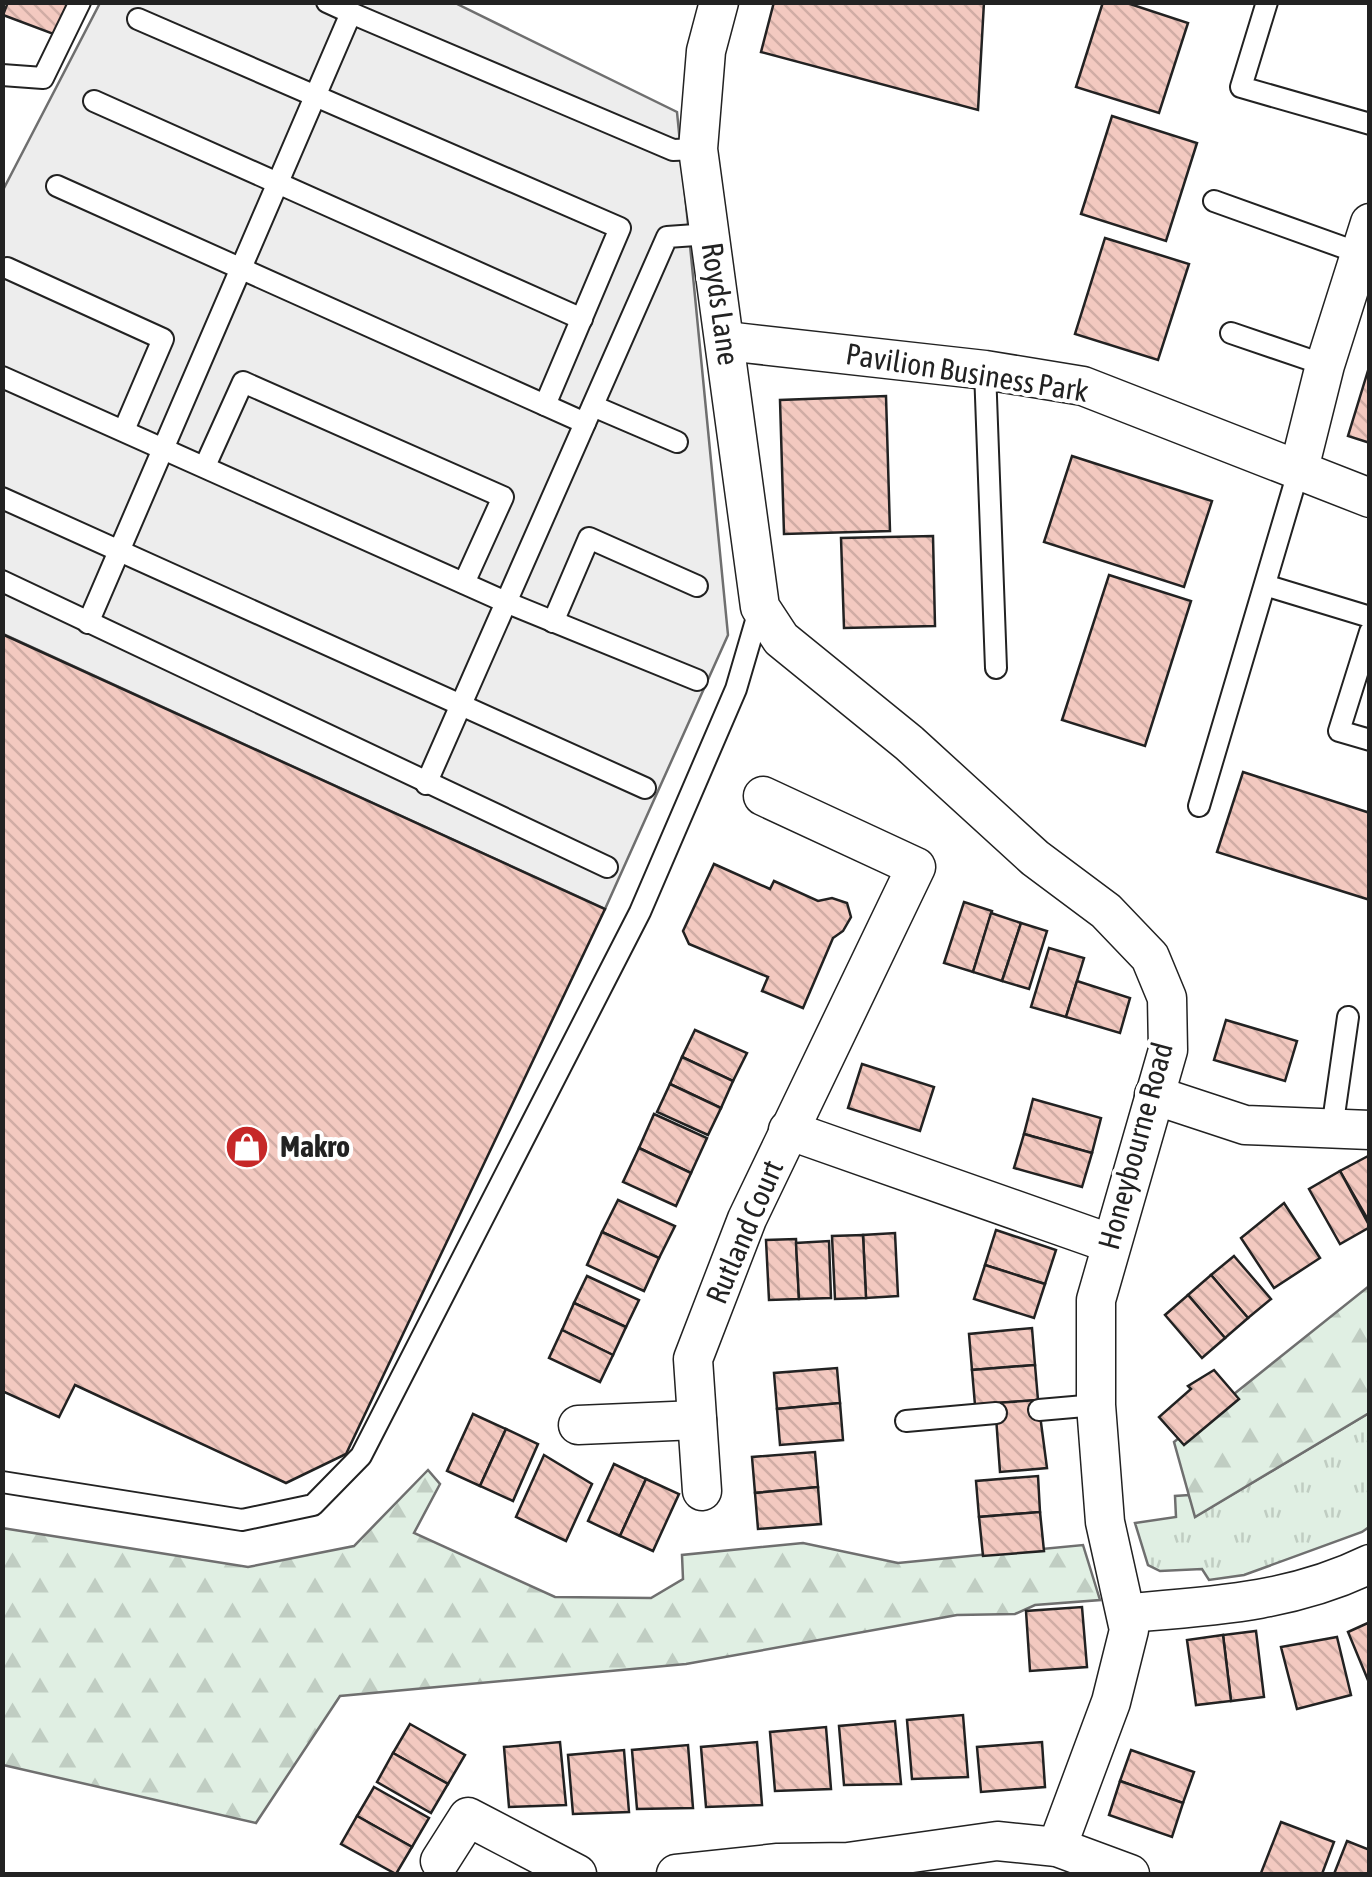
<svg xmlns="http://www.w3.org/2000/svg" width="1372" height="1877" font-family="'Asap Condensed',sans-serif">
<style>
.grass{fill:url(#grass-tufts);stroke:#6f6f6f;stroke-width:2.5}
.forest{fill:url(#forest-firs);stroke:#6f6f6f;stroke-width:2.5}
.parking{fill:#ededed;stroke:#6f6f6f;stroke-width:2.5}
.building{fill:url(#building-back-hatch);stroke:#222;stroke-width:2.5}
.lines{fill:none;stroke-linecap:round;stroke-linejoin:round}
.service-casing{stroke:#222;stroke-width:24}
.minor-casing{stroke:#222;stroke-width:41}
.service{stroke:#fff;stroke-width:20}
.minor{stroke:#fff;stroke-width:38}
.labels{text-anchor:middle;stroke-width:8;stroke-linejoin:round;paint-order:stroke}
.street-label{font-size:30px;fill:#222;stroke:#fff}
.poi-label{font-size:30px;font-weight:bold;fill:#222;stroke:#fff;text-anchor:start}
</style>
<defs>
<pattern id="grass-tufts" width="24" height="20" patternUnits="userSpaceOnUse" patternTransform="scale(2.5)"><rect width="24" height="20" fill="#e0efe3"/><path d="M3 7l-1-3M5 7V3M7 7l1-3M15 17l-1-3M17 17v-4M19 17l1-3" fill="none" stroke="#c0cdc2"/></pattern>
<pattern id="forest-firs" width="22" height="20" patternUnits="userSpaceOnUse" patternTransform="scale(2.5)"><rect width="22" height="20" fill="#e0efe3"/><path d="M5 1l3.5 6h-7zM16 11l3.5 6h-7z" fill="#c0cdc2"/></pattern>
<pattern id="building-back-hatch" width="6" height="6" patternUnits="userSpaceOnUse" patternTransform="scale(2.5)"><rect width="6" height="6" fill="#f3c9c0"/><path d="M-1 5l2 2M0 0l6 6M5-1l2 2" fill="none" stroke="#d0aca5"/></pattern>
</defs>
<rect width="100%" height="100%" fill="#fff"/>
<!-- grass -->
<path class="grass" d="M1369,1413v114l-7,5 -118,43 -35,5 -7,-11 -42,2 -12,-6 -13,-42 41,-6 -1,-21 14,-1 7,21z"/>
<!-- forest -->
<g class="forest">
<path d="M1369,1286v127l-174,104 -21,-75z"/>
<path d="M428,1470l12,14 -26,49 141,64 96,1 32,-19 -1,-24 121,-12 95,20 185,-18 17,55 -65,5 -20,9 -58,1 -271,49 -346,32 -84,127 -253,-58 -1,-237 246,39 106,-21z"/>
</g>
<!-- parking -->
<path class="parking" d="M100,3h355l222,109 51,523 -123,274 -602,-275v-444z"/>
<!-- building -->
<g class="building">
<path d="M8,2h60l-12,33 -53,-20z"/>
<path d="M774,2h210l-6,108 -217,-58z"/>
<path d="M1103,2h21l64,21 -29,90 -83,-26z"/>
<path d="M1112,116l85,27 -31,98 -85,-27z"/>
<path d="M1105,238l84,26 -31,96 -83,-26z"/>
<path d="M1370,364v79l-22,-7z"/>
<path d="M886,396l4,135 -106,3 -4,-134z"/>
<path d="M1072,456l140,45 -28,86 -140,-45z"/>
<path d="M933,536l2,90 -91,2 -3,-90z"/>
<path d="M1109,575l82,26 -46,145 -83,-26z"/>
<path d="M2,634l603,275 -259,545 -60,29 -211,-98 -16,32 -57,-26z"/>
<path d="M1243,772l127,41v87l-153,-48z"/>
<path d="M714,864l56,25 4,-8 44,20 14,-3 15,5 4,14 -8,14 -10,7 -30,70 -41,-17 6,-14 -79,-33 -6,-13z"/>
<path d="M964,902l28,9 -19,61 -29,-9z"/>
<path d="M991,913l30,10 -19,58 -29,-9z"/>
<path d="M1021,923l26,8 -18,58 -27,-8z"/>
<path d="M1049,948l35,10 -18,59 -35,-10z"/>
<path d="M1077,981l53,17 -10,35 -54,-16z"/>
<path d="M1226,1020l71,21 -12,40 -71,-21z"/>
<path d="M695,1030l52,23 -14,28 -51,-24z"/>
<path d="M682,1057l51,24 -12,27 -51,-24z"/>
<path d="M862,1064l72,23 -14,44 -72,-23z"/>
<path d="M670,1084l51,24 -13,27 -51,-23z"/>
<path d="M1033,1099l68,19 -9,35 -68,-19z"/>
<path d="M654,1114l53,24 -16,35 -52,-25z"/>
<path d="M1024,1134l68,19 -10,34 -68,-19z"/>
<path d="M639,1148l52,25 -15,33 -53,-24z"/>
<path d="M1370,1155v68l-30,-52z"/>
<path d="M1340,1171l30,56 -30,17 -31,-55z"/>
<path d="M618,1200l57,26 -16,32 -57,-26z"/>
<path d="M1284,1203l36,55 -46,30 -33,-50z"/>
<path d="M996,1230l60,20 -11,34 -60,-19z"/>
<path d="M602,1232l57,26 -15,33 -57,-26z"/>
<path d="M895,1233l3,63 -32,2 -3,-63z"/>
<path d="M863,1235l3,63 -31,1 -3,-63z"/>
<path d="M796,1239l3,60 -30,1 -3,-60z"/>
<path d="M829,1241l2,57 -32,1 -3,-56z"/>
<path d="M1234,1256l37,43 -23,19 -37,-43z"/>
<path d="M985,1265l60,19 -11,34 -60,-19z"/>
<path d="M1211,1275l37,43 -23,20 -37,-43z"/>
<path d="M587,1276l52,24 -13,27 -52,-24z"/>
<path d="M1188,1295l37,43 -23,20 -37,-43z"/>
<path d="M574,1303l52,24 -13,28 -51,-25z"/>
<path d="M1032,1328l3,37 -63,5 -3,-36z"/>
<path d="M562,1330l51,25 -13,27 -51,-24z"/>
<path d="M1035,1365l3,35 -63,5 -3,-35z"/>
<path d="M837,1368l3,35 -63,6 -3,-36z"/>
<path d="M1214,1370l25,29 -55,46 -25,-28 32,-28 -3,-3z"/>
<path d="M1038,1400l9,68 -47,4 -5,-69z"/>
<path d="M840,1403l3,37 -63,5 -3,-36z"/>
<path d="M473,1414l33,15 -26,57 -33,-15z"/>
<path d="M506,1429l32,15 -25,57 -33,-15z"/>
<path d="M815,1452l3,35 -63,6 -3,-36z"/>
<path d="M544,1455l48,29 -26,57 -50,-24z"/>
<path d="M614,1464l32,15 -26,57 -32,-15z"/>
<path d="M1038,1476l2,36 -61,5 -3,-36z"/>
<path d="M646,1479l33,15 -26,57 -33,-15z"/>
<path d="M818,1487l3,37 -63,5 -3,-36z"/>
<path d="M1040,1512l4,39 -61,5 -4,-39z"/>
<path d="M1082,1607l5,60 -57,4 -4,-60z"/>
<path d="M1370,1622v63l-22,-53z"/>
<path d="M1256,1631l8,66 -33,4 -8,-66z"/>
<path d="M1223,1635l8,66 -35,4 -9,-65z"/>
<path d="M1337,1637l14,58 -54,14 -16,-62z"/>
<path d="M963,1715l5,62 -56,2 -5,-59z"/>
<path d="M895,1721l6,63 -57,1 -5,-59z"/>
<path d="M410,1724l55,31 -17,29 -55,-31z"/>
<path d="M826,1727l5,62 -56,2 -5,-59z"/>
<path d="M560,1742l6,63 -57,2 -5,-60z"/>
<path d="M757,1742l5,63 -56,2 -5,-60z"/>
<path d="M1042,1742l3,45 -64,5 -4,-45z"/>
<path d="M688,1745l5,63 -56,1 -5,-59z"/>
<path d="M624,1750l5,62 -56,2 -5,-59z"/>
<path d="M1131,1750l63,22 -11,31 -63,-22z"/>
<path d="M393,1753l55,31 -17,29 -54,-31z"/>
<path d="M1120,1781l63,22 -11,34 -63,-22z"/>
<path d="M374,1787l55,31 -17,29 -55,-31z"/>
<path d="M357,1816l55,31 -16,27 -55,-30z"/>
<path d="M1281,1822l53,20 -12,32 -61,-1z"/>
<path d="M1347,1841l23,9v24h-36z"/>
</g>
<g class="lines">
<!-- service casing -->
<g class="service-casing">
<g id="service">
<path d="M327,2l24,11"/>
<path d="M1267,2l-26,85 129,37"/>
<path d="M138,19l482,209 -75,177"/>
<path d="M2,75l41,3 37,-76"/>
<path d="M94,101l488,218"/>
<path d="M57,186l528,237"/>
<path d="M1214,201l145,52"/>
<path d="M7,268l156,71 -39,91"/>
<path d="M1231,333l94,32"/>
<path d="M985,370l11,298"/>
<path d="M2,377l506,226 189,77"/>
<path d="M593,406l84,36"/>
<path d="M205,466l38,-84 260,115 -39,86"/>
<path d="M2,498l643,290"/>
<path d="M2,581l605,286"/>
<path d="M1268,586l102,31"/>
<path d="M553,622l36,-84 108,48"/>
<path d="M88,623l263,-610 322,137 25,-1"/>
<path d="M1370,632l-31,99 31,9"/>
<path d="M426,784l241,-547 43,-3"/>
<path d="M1199,806l100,-337"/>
<path d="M1332,1129l16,-112"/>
<path d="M1039,1410l57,-5"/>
<path d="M906,1421l90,-8"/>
<path d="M2,1482l240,38 71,-15 48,-49 279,-544 96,-223 24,-82"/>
</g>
</g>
<!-- minor casing -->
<g class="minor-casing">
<g id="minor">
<path d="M719,2l-13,49 -8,98 62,458 21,32 128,104 126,115 71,53 44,46 17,41 1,52 -72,250v105l9,117 24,108 -18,72 -54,145"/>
<path d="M726,341l259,29 98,16 287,112"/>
<path d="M1299,469l26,-104 45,-142"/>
<path d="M1154,1095l91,30 125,5"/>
<path d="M788,1130l321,113"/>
<path d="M578,1425l119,-5"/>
<path d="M702,1491l-9,-132 54,-140 169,-352 -153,-71"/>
<path d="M1129,1613c85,-7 163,-11 241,-49"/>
<path d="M440,1861l28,-44 109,57"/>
<path d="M676,1874l102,-11 70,-1 149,-21 60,6 73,27"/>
</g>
</g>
<!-- service -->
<use href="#service" class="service"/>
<!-- minor -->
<use href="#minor" class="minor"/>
</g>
<!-- icons -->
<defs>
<g id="shop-disc" transform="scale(2.25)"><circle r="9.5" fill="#c62828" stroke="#fff"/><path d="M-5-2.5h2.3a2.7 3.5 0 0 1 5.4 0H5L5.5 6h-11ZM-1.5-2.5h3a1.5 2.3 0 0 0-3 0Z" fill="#fff"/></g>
</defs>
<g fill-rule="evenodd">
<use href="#shop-disc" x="247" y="1147"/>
</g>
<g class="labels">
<!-- street labels -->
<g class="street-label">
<text transform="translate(720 304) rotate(82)" y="10">Royds Lane</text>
<text transform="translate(967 373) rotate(9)" y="10">Pavilion Business Park</text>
<text transform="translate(1136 1146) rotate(-75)" y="10">Honeybourne Road</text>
<text transform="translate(745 1232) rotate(-67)" y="10">Rutland Court</text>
</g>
<!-- poi labels -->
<g class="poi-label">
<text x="280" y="1157">Makro</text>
</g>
</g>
<!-- border -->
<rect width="1372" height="1877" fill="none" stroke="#222222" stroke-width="10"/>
</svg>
